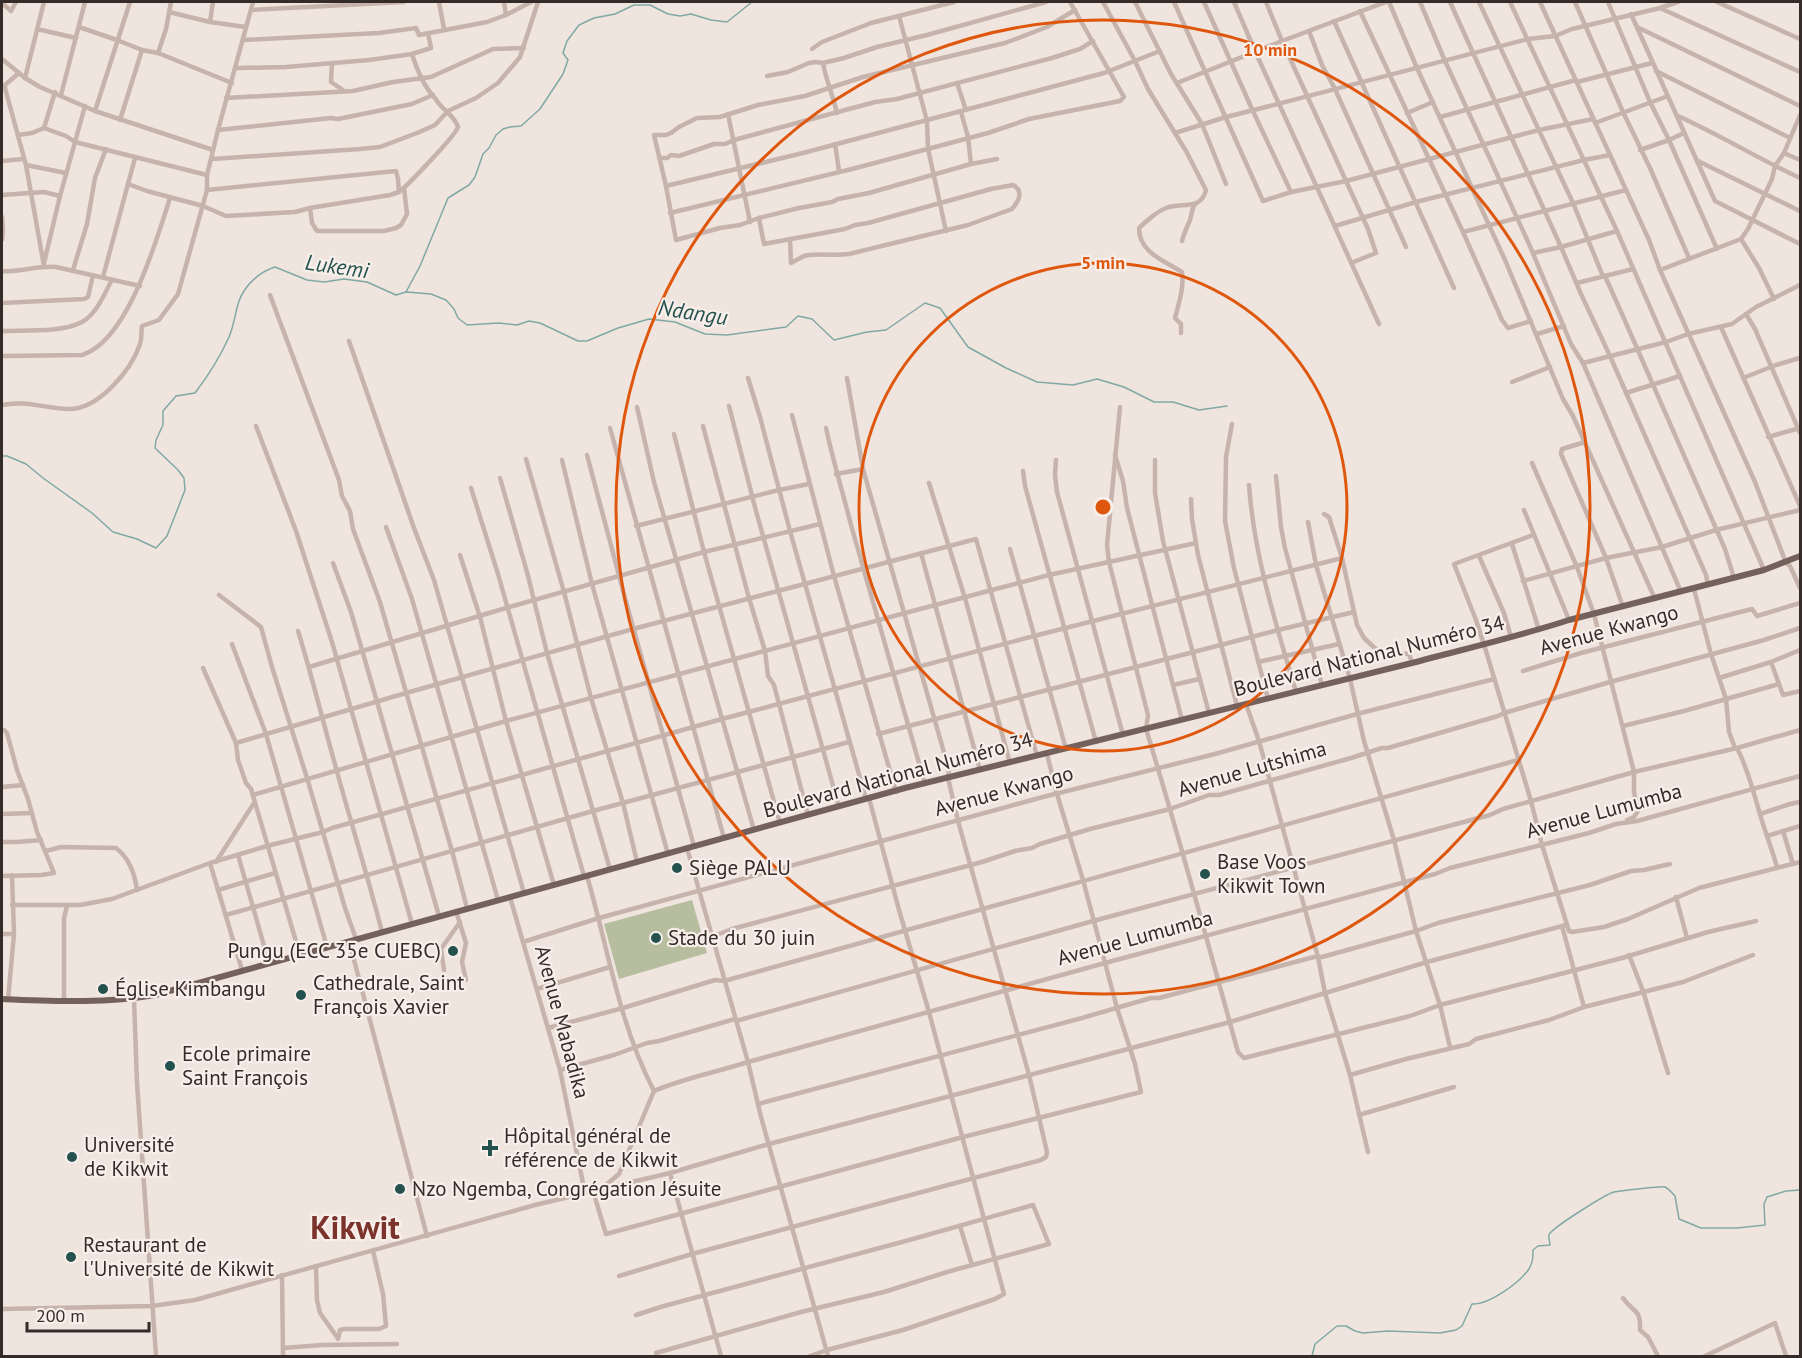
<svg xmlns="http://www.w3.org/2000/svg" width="1802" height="1358" font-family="'PT Sans',sans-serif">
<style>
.green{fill:#b7bd9f}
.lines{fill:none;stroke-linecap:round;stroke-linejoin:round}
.stream{stroke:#80a9a5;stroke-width:1.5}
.minor{stroke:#c6b3ab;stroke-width:4.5}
.major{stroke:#75615c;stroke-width:6}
.ring{fill:none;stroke:#df570d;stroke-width:3}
.poi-dot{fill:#24524e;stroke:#f8efea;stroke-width:2}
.labels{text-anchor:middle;stroke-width:4.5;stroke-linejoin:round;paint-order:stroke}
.street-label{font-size:21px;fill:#352b29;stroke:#f8efea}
.poi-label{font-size:21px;fill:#352b29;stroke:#f8efea;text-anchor:start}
.water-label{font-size:22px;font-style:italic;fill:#24524e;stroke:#f8efea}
.town-label{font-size:33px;font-weight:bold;fill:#7b332c;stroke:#f8efea}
.centre{fill:#df570d;stroke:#f8efea;stroke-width:3}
.ring-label{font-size:18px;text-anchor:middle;font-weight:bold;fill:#df570d;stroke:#f8efea;stroke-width:4.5;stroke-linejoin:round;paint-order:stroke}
</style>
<rect width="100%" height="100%" fill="#efe4de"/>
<!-- green -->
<path class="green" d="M692,900l15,53 -88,26 -15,-55z"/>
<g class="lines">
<!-- stream -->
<g class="stream">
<path d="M406,292l14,-26 28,-68 21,-13 6,-8 8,-23 6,-6 7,-13 7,-6 7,-2 11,-1 19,-17 23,-35 5,-14 -5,-7 4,-12 12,-16 15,-7 21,-4 19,-9h16l18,9 12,2 11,-2 20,6 16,2 25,-20"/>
<path d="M2,456h5l19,8 17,14 49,35 21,19 24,7 19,9 11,-12 18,-46 -1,-12 -6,-8 -23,-22 1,-8 7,-15v-14l13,-15 19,-3c13,-17 25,-36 34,-56 5,-11 6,-24 10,-36 6,-16 20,-29 36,-34l32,13 17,2 20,-3 23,3 29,13 10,-3 25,2 15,6 8,9 4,9 9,7 32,-2 18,2 12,-4 11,2 38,18h9l31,-13 31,-9 26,3 30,12 22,1 59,-8 12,-11 14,3 22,21 33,-8 19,-2 39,-27 15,5 28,39 38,21 31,14 36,3 24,-6 27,8 30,15h19l26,8 28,-4"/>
<path d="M1312,1356l3,-12 22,-18h9l9,5 8,2 25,-2 52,2 16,-3 6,-4 10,-22c17,1 47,-21 57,-35 4,-7 4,-12 4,-19l5,-4 12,-1c0,-4 -2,-7 -1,-10 1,-6 57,-41 65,-43 5,-1 48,-6 51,-5 3,1 7,6 10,9l4,23 22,9h36l28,-3 -1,-21 3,-7 19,-6 14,-1"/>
</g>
<!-- minor -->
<g class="minor">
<path d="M439,2l5,27"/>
<path d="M504,2l2,13"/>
<path d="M1103,2l32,59 13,28 38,62 20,39c-5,21 -24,12 -40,18 -8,3 -21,14 -27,20 0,25 26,33 43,44 2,17 -3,30 -7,46l6,6v9"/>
<path d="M1135,2l36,72 31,50 24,60"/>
<path d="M1174,2l89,199 28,-9 55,-11 193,-51 54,-11"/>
<path d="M1204,2l48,107 39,83"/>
<path d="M1234,2l21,49 124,273"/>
<path d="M1266,2l16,39 86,188 8,24 -25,10"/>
<path d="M1389,2l28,66 88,192 58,139 10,17 82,183"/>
<path d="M1420,2l25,59 84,183 42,100 12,19 98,229"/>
<path d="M1450,2l111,245 20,47 29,62 96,219 2,10"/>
<path d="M1479,2l94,201 29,71 3,2 17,38 103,235 9,29"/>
<path d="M1510,2l107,229 147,339"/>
<path d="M1540,2l109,238 11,30 95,212 31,81 4,3 10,22"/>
<path d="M1575,2l48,110 27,56 39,90"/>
<path d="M1608,2l42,100 19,38 48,109"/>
<path d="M1717,2l83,37"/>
<path d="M2,3l9,8 5,-9"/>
<path d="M1660,8l140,64"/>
<path d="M251,10l153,-8"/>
<path d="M1360,11l103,221 39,88 6,8 23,-7"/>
<path d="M169,12l41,10 36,5"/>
<path d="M1631,14l84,187 85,43"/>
<path d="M899,16l28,105 1,28 18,82"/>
<path d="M1334,21l120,267"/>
<path d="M210,22l3,-20"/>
<path d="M79,27l38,13 25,10 16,3 74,30"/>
<path d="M1637,27l163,79"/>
<path d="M37,29l39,9"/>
<path d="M1309,31l13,34 13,24 71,158"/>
<path d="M243,40l136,-7 37,-5 3,7 68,-13 19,-7 25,-13"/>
<path d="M812,49l10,-7 49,-19 83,-21"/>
<path d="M158,53l8,-24 5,-27"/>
<path d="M2,59l23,19 15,9 55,24 118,39"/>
<path d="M332,63l-1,19 12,8"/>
<path d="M823,63c3,17 10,33 14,50"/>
<path d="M236,68l50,-1 83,-7 43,-6 19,-6 -3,-15"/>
<path d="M1656,71l134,67"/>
<path d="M19,73l-14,12v3l21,77 18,101"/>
<path d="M767,76l21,-4 21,-9 7,-1 7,1 21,-5 33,-11 50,-12 119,-33"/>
<path d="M25,78l19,-76"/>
<path d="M1577,82l75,-19"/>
<path d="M957,83l9,27"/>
<path d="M1177,83l105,-42 104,-39"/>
<path d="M61,95l24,-93"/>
<path d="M226,98l127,-7 40,-9 38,-5 62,-28 31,-1"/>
<path d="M95,111l35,-109"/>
<path d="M961,112l7,25 3,27"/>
<path d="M1407,113l26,-11"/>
<path d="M728,114l22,108"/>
<path d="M1678,116c42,19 81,43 122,62"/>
<path d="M1440,117l136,-37"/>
<path d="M120,120l22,-70"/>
<path d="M1595,123l73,-27"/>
<path d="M44,128l11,-36"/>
<path d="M218,130l113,-12 7,1 74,-15 21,-9"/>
<path d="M1175,133l51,-16 40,-10 262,-68 27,-3 17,-7 88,-21 18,-6"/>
<path d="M18,135l14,-2 12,-5 22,8 9,6 132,33"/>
<path d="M835,144l4,27"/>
<path d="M1640,150l29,-10 15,-7"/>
<path d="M1784,153l16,7"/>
<path d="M659,158h8l4,-3 8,1 35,-12h11l9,-4 141,-38 22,-3 155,-41 28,-9 13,-8"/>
<path d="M212,159l148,-10 20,-2 37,-14 18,-8 13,-14 28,-13 22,-15 22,-26 18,-55"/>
<path d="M997,159l-26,5 -102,29 -31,6 -6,3 -33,6 -40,10 -19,7 -20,3 -44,12 -10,-54 -12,-51h12l5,-2 8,-6 18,-9 23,-1 38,-12 47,-9 58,-19 142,-34 42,-16 28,-17"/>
<path d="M2,161l21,-2"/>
<path d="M1698,161l102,50"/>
<path d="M26,165l40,8"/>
<path d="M128,184l19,7 56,15 23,10 69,-4 15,-4 80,-13 9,-3c9,-7 57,-57 59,-65 -3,-9 -9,-13 -15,-19 -4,-3 -6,-8 -9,-11 -11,-12 -17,-27 -22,-43"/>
<path d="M666,186l137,-33 301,-80 56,-22"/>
<path d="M207,190l189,-19 2,8 1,13"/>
<path d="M2,195l42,-3 16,4"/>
<path d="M310,208l2,15 5,8h67l12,-3 5,-3 6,-11 -3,-26"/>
<path d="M670,213l182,-44 136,-36 41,-14 91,-18 4,-4 -54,-95"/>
<path d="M2,217l1,14 -1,9"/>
<path d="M759,218l5,26 81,-15 10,-4 13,-2 123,-34 22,-4c11,6 6,16 -1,24l-44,16 -119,29c-15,2 -32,-1 -45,2 -4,2 -9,5 -13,7l-1,-24"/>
<path d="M1335,226l81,-24 168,-42 26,-5"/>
<path d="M1463,232l163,-42"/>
<path d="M1741,239l18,29 15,31"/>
<path d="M1182,241c2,-8 5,-14 8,-21 2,-6 1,-10 5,-16"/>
<path d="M1533,253l28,-6 56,-16"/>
<path d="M44,263l16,-67 25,-90"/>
<path d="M73,270l14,-46 8,-46 11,-29"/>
<path d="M1660,270l81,-31 7,-10 24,-50 3,-13 9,-13 16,-38"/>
<path d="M2,271c16,2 36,-6 54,-4l84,19"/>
<path d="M103,277l32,-119"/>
<path d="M1577,283l56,-14"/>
<path d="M270,295l69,185 3,16 8,15 3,18 27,73 72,249 15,57"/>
<path d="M2,303l82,-4 4,-2 5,-22"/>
<path d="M1746,314l9,15 45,104"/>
<path d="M1721,327l79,179"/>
<path d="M2,331c22,-1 60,2 80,-9 15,-8 22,-28 30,-42"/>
<path d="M1537,334l27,-8"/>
<path d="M349,341l65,187 20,52 90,313"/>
<path d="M2,356l80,-1c46,-14 74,-114 88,-157"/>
<path d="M1583,363l83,-21 22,-8 44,-10 24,-17 44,-22"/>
<path d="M748,378l12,39 30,114 76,268"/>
<path d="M1743,378l33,-13 24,-7"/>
<path d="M1512,382l38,-15"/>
<path d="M1626,393l54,-17"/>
<path d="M2,405c22,-5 42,3 65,4 30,2 64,-38 73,-65 2,-6 1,-12 2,-18l17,-6 19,-26 29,-104v-15l11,-45 35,-128"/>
<path d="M729,406l27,105 83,296"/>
<path d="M637,407l17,75 100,348"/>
<path d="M1120,407l-13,138 2,17 39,153 -2,14c33,107 62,215 92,323l6,6 166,-42 30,-11 182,-47 86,-26 48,-11"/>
<path d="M792,415l42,161 62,216"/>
<path d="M1232,424l-6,33 -1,64 9,47 34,131"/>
<path d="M256,426l40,105 36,111 80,282"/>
<path d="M703,426l46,172 16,53 3,25 6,9 5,19 29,111"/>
<path d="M610,428l114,410"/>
<path d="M826,428c7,33 17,65 25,97l74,259"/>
<path d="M674,434l30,118 76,271"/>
<path d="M1768,437l32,-9"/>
<path d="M1585,442l-23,7 -1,5 45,104 17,49"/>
<path d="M587,455l38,143 69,248"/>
<path d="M1115,455l8,26 4,27 55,212"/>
<path d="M526,459l38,133 27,106 32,105 14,59"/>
<path d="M562,460l30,124 76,270"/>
<path d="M1056,460l-1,15 2,17 66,243"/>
<path d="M1155,460v33l8,48 46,172"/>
<path d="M1532,463l45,104 17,47 40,158v20l4,19 -4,6 -7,3"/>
<path d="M1023,471l2,15 71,256"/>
<path d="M836,474l27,-5"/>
<path d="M1276,476l5,51 4,21 37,137"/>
<path d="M500,478l27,94 20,81 63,216"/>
<path d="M929,483l36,115 45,165"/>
<path d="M1249,485c5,71 27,139 47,207"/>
<path d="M471,488l27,86 86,302"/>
<path d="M1191,499l1,20 6,36 39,151"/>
<path d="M1524,510l45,110"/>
<path d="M1324,514l5,3 13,41 15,67 7,13 14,13 31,3 3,9"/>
<path d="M1308,522l8,43 34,114 14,62 30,99 22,91 24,74 10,42"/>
<path d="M636,526l143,-36 30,-6"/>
<path d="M386,527l26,72 86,301"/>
<path d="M1533,535l-79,29 22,56 10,31 45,150 11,44 27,86 3,1 32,-5 24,-8 71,-31 101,-26"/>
<path d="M1512,544l27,86"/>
<path d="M1010,549l56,200"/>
<path d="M921,553l59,217"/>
<path d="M460,555l20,62 26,104 48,164"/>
<path d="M1479,556l25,57 7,24"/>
<path d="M333,563l18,49 88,304"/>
<path d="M1523,581l83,-23 56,-11 54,-17 84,-20"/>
<path d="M1694,589l17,65 15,45 3,33 6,16"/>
<path d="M219,595l42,32 11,40 35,111 38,130 11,31"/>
<path d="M298,631c14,45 25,91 38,137 15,55 32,109 46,164"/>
<path d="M232,644l34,90 61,213"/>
<path d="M1258,662l81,-18"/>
<path d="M1771,662l12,33 17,-4"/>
<path d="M309,667l197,-59 198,-56 116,-28"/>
<path d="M203,668l33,75 2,17 8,23 5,6 49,166"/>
<path d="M1523,671l58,-18 171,-44 5,7 43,-13"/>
<path d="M1719,678l52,-16 29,-12"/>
<path d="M1173,685l26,-6"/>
<path d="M1246,704l13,37 59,216 7,36 25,82 18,77"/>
<path d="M1623,726l61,-15 95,-27"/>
<path d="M2,730h2l3,3 10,37 11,29 9,33 17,41 -13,2 -39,1"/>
<path d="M878,734l400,-104 76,-18"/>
<path d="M236,743l170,-50 227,-64 343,-90 61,217"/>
<path d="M1737,748c11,21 16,43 23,66 5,18 12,35 17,53"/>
<path d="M2,787l21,-2"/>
<path d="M253,795l253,-74 399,-108 144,-38 147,-32"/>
<path d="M2,814l30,-1"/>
<path d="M1760,814l30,-10 10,-2"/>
<path d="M1783,831l10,33"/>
<path d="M1767,836l33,-10"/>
<path d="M2,842h15l24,-2"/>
<path d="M687,848l61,214 13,55 67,239"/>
<path d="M46,851l15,-4 55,1c13,10 19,27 21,42"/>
<path d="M238,855l31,108"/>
<path d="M216,862l38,-59"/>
<path d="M210,863l32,107"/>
<path d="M587,876c21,72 32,148 67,215"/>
<path d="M218,890l57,-17"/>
<path d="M510,897l50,173 25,123"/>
<path d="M1676,897l11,41"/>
<path d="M12,905h68l32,-6 98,-36 57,-17 56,-14 9,-4 390,-109 312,-83 308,-78"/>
<path d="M456,911l10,32 -4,19 4,18"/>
<path d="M226,915l367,-104 256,-69"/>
<path d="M1562,926l22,81"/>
<path d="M2,934h12"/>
<path d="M711,937l21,-8 250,-67 33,-11 17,-3 8,-4 50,-15 80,-20 39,-14h10l132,-37 31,-10h6l110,-32 6,-3 106,-31 154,-42 36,-12"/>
<path d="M349,941l78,295"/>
<path d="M523,942l76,-24 444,-121 172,-43 142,-40 137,-35"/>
<path d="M1629,955l14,36 25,82"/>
<path d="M444,970l-3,-21 19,-27"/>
<path d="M537,989l73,-22"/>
<path d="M134,999l3,84 19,273"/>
<path d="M8,1000l6,-66 -2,-59"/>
<path d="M64,1001v-83l3,-12"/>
<path d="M736,1021l357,-100 397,-106 13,-6 131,-37 103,-24 63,-18"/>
<path d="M548,1028l75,-20 92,-28 9,1c264,-75 529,-148 794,-221"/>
<path d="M560,1070l54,-15 33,-12 12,-2 76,-22"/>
<path d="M1350,1075l56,-16 63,-15 7,-5 73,-19 35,-13 99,-25 70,-27"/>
<path d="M654,1091c30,-13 63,-19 94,-29l357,-99 330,-89 15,-6 139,-35 27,-9 21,-3 163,-45"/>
<path d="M758,1104l324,-86 69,-20h8l155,-41h8l94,-26 22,-8 152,-38 41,-14 13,-1 26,-6"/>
<path d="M1359,1115l95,-28"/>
<path d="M670,1173l51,183"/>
<path d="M606,1187l1,-3 12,-10 35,-83"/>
<path d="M593,1191l13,43 357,-97 178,-45 -6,-28 -18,-56 -34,-128 -26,-86 -10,-40"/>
<path d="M960,1226l12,39"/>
<path d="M316,1266l1,34 3,13 17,24"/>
<path d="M282,1275l1,81"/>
<path d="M619,1276l73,-22 349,-94 5,-3 1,-5 -18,-77 -71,-254 -10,-43 1,-8 -86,-301 -16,-91"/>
<path d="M1623,1298c10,15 18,10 17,32l8,7 10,19"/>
<path d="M2,1309l150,-3 43,-6 340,-95 135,-32 99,-29 461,-122 197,-60 139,-37"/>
<path d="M636,1315l28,-9 249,-67 120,-34 16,39 -102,28 -63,20 -83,20 -145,41"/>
<path d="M338,1339l2,-9 4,-1h35l7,-3 -3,-32 -10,-43"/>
<path d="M283,1348l39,-3 75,-1"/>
<path d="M810,1356l17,-6 76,-20 92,-31 9,-5 -75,-282 -30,-102 -30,-112"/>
<path d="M1705,1356l70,-33 11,33"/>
</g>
<!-- major -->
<path class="major" d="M2,999c50,2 103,5 153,-4l750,-207 507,-125c52,-14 105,-26 157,-43l195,-50 36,-14"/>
</g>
<!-- distance rings -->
<g class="ring">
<circle cx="1103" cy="507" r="244"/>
<circle cx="1103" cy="507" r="487"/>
</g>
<!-- markers -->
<g class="poi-dot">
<circle cx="677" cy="868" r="6"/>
<circle cx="1205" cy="874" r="6"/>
<circle cx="656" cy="938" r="6"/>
<circle cx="453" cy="951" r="6"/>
<circle cx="103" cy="989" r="6"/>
<circle cx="301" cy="995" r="6"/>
<circle cx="170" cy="1066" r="6"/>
<path d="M487 1139h6v6h6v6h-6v6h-6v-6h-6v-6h6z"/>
<circle cx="72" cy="1157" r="6"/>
<circle cx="400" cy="1189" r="6"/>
<circle cx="71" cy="1257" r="6"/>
</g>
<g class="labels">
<!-- street labels -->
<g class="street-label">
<text transform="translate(1609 630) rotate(-15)" y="7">Avenue Kwango</text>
<text transform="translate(1369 656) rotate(-14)" y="7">Boulevard National Numéro 34</text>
<text transform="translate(1252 769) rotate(-16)" y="7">Avenue Lutshima</text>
<text transform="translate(898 775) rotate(-15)" y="7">Boulevard National Numéro 34</text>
<text transform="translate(1004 791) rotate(-15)" y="7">Avenue Kwango</text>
<text transform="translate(1604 811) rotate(-15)" y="7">Avenue Lumumba</text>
<text transform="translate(1135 938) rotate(-15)" y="7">Avenue Lumumba</text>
<text transform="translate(562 1022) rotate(75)" y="7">Avenue Mabadika</text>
</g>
<!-- poi labels -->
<g class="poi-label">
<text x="1217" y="869">Base Voos<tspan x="1217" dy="24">Kikwit Town</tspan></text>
<text x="689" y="875">Siège PALU</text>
<text x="668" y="945">Stade du 30 juin</text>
<text x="441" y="958" text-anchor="end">Pungu (ECC 35e CUEBC)</text>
<text x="313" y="990">Cathedrale, Saint<tspan x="313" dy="24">François Xavier</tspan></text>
<text x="115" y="996">Église Kimbangu</text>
<text x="182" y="1061">Ecole primaire<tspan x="182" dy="24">Saint François</tspan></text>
<text x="504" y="1143">Hôpital général de<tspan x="504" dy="24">référence de Kikwit</tspan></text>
<text x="84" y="1152">Université<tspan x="84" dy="24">de Kikwit</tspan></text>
<text x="412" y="1196">Nzo Ngemba, Congrégation Jésuite</text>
<text x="83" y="1252">Restaurant de<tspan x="83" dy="24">l'Université de Kikwit</tspan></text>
</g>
<!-- water labels -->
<g class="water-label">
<text transform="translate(337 266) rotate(8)" y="8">Lukemi</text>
<text transform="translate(693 312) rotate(9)" y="8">Ndangu</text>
</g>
<!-- town labels -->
<g class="town-label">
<text x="355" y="1239">Kikwit</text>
</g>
</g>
<circle cx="1103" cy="507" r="9" class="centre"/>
<g class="ring-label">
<text x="1270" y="56">10 min</text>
<text x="1103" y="269">5 min</text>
</g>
<!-- border -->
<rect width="1802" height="1358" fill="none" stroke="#352b29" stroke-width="6"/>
<!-- scale -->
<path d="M27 1322v9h122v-9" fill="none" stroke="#352b29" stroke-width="3"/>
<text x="36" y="1322" font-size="18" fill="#352b29" stroke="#f8efea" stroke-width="4.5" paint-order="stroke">200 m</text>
</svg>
